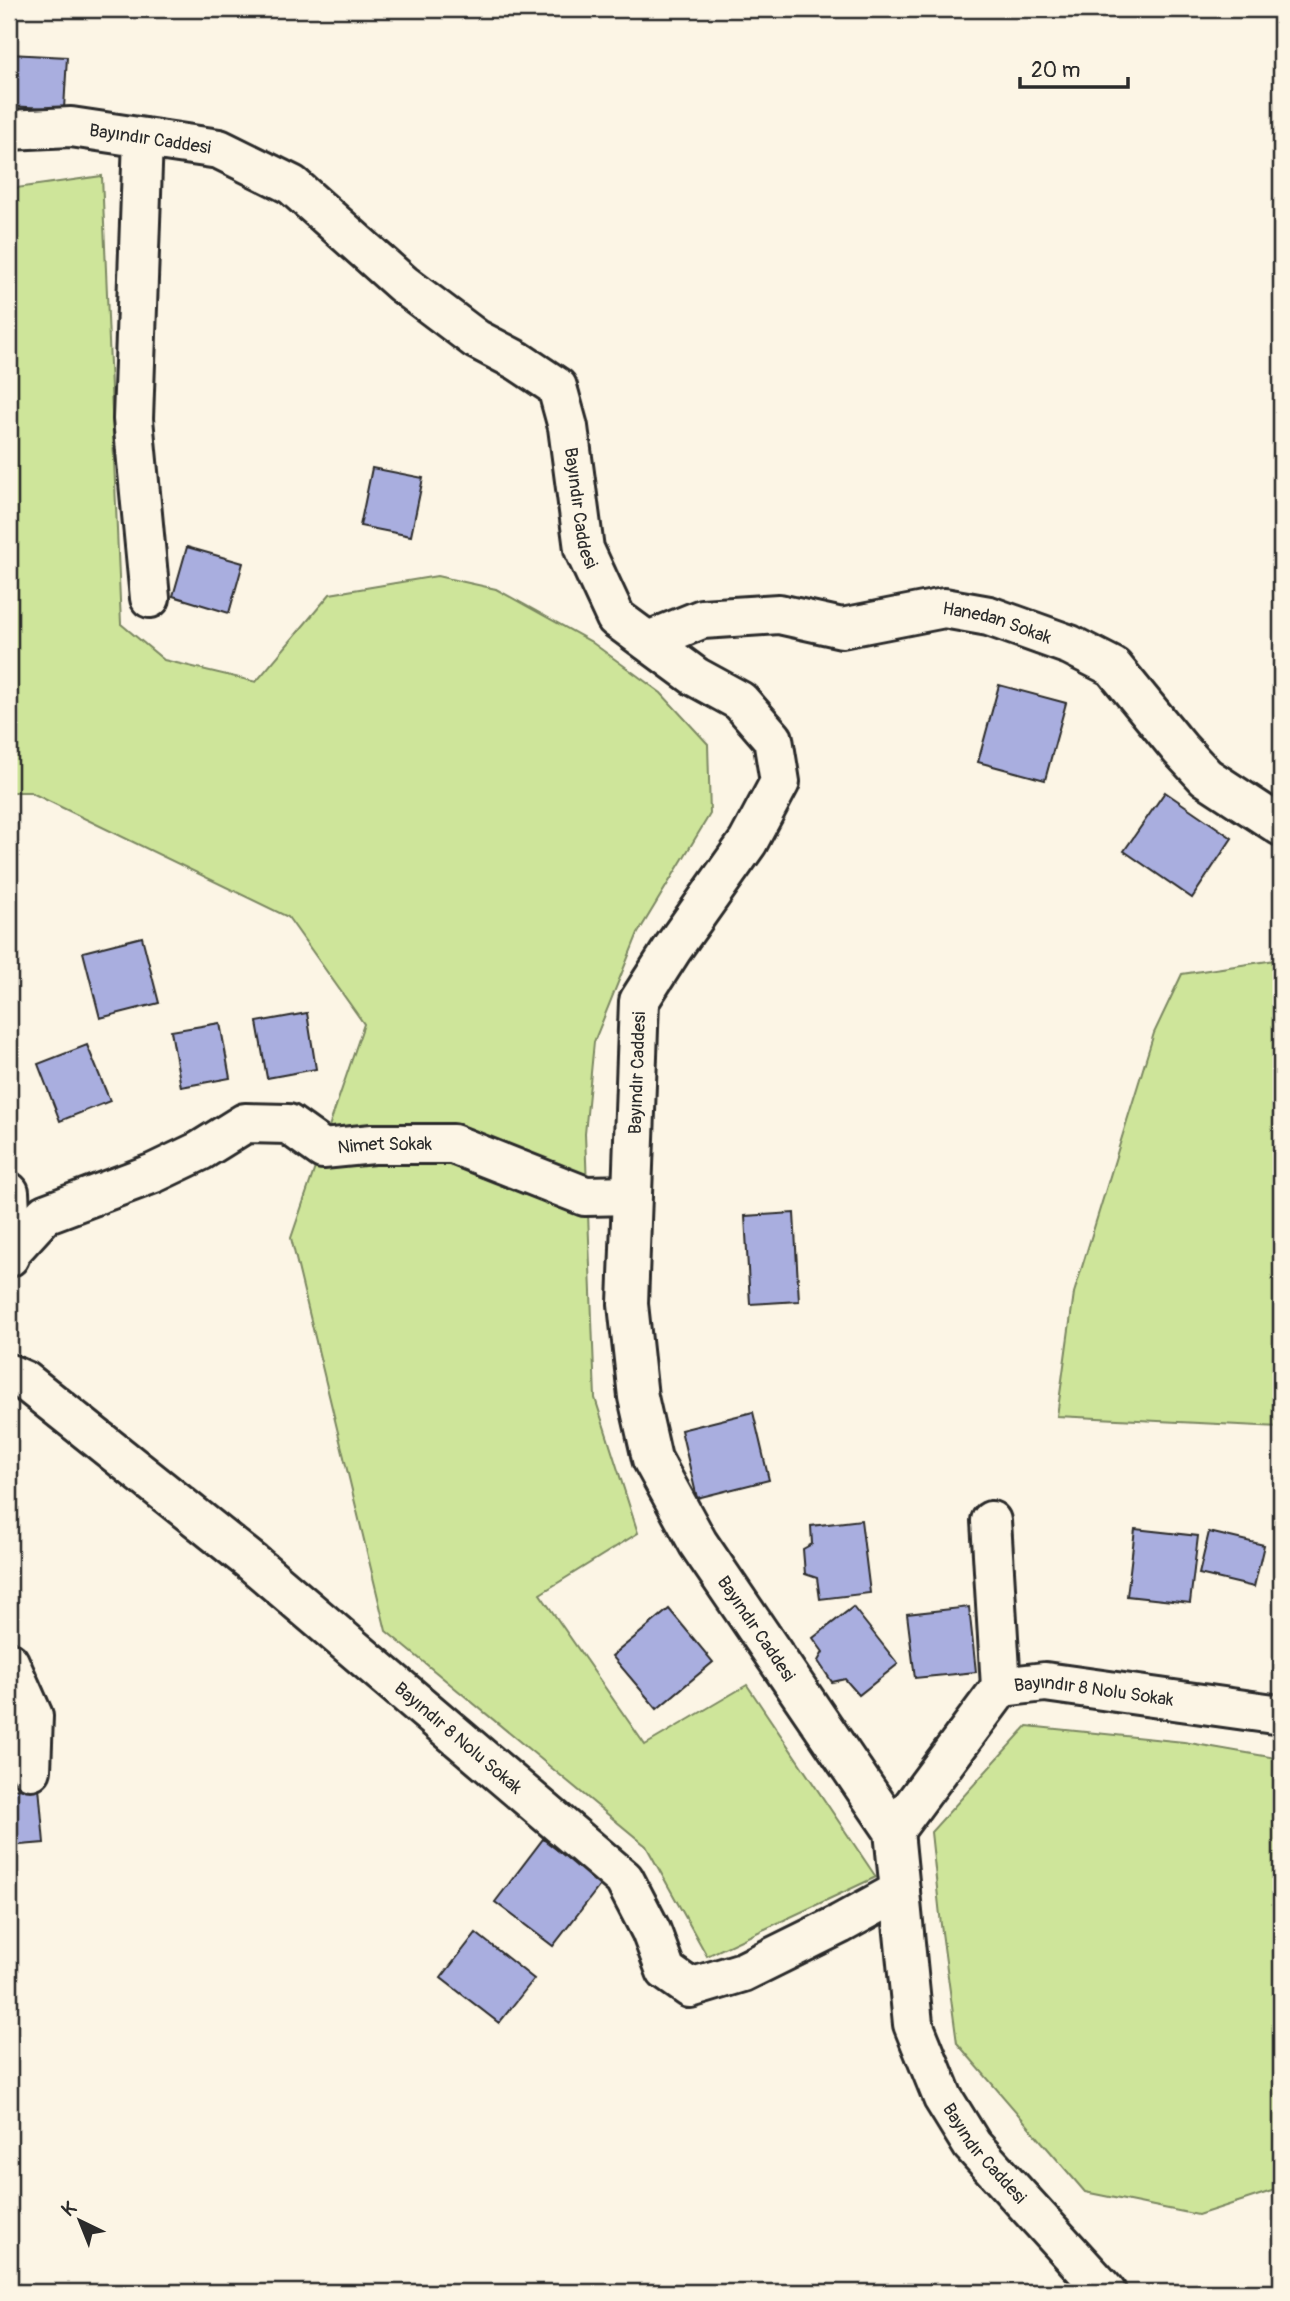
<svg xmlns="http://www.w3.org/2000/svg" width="1290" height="2301" font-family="Pangolin,sans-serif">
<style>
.green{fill:#cee59a;stroke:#7c8862;stroke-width:2}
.building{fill:#a9aedf;stroke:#2b2b2b;stroke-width:2}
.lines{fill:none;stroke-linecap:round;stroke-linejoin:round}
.street-casing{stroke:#2b2b2b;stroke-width:44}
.street{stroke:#fcf5e5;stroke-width:38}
.labels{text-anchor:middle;stroke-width:7;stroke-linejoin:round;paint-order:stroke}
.street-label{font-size:18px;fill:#2b2b2b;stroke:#fcf5e5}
</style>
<rect width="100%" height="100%" fill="#fcf5e5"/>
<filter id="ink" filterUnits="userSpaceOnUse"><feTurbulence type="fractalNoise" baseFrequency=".0143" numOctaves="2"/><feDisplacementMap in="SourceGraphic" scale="14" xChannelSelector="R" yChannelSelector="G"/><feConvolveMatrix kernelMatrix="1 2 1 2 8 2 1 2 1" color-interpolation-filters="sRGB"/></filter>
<g filter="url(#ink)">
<!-- green -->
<g class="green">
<path d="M102,176l19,448 43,36 92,22 74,-88 107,-18 59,13 94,52 71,52 47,51 2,70 -72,119 -44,109 -9,92 10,264 43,135 -98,61 105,151 102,-60 129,192 -169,79 -61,-110 -260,-215 -95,-393 73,-214 -76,-107 -258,-125h-21v-603z"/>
<path d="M1281,959v468l-224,-11 17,-123 80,-260 28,-59z"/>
<path d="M1027,1726l157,16 97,17v429l-83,27 -113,-23 -128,-149 -16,-118 -10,-93z"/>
</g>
<!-- building -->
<g class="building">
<path d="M9,54l58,3 -3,52 -55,-3z"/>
<path d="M372,468l51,10 -12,58 -51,-10z"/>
<path d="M187,547l56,16 -14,50 -56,-17z"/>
<path d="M999,685l67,18 -21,77 -67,-18z"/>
<path d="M1165,792l67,46 -40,60 -68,-47z"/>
<path d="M142,937l17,66 -59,15 -17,-66z"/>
<path d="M307,1013l9,56 -49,9 -10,-56z"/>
<path d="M220,1023l10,55 -49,9 -10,-56z"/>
<path d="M87,1045l23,56 -50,20 -22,-57z"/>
<path d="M794,1213l5,88 -49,3 -5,-88z"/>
<path d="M753,1412l16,68 -72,18 -16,-68z"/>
<path d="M861,1520l9,73 -50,6 -3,-21 -12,-4 -2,-25 9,-5 -1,-18z"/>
<path d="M1135,1529l63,7 -8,67 -63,-7z"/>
<path d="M1209,1532l55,13 -10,42 -55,-13z"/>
<path d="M853,1607l45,57 -39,31 -14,-16 -13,3 -14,-21 5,-9 -10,-14z"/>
<path d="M969,1607l7,65 -61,6 -8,-64z"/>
<path d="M669,1609l44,53 -56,47 -45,-53z"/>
<path d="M9,1700l18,17 -18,19z"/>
<path d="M39,1787l5,56 -35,3v-57z"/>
<path d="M543,1839l58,45 -48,62 -58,-44z"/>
<path d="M476,1933l58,46 -35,44 -58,-45z"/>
</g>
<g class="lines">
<!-- street casing -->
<g class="street-casing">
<g id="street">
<path id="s1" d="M9,130l62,-3 148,22 73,36 111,99 73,55 42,22 39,26 11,40 16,122 32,69 80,59 44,24 33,38 7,43 -32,60 -75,106 -34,53 -11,303 10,93 14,62 46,84 196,288 19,193 30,74 29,47 134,147"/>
<path d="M143,138l-10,281 17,179"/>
<path id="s2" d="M648,641l54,-22 77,-5 63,14 102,-20 45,8 81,29 43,22 67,82 26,28 75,49"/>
<path d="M9,1192l3,58"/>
<path id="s3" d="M9,1257l3,-7 33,-36 109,-41 46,-22 45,-28 43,1 35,25 50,-5h80l132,52 47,-1"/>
<path id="s4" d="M9,1374l16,7 228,182 371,316 27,52 15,40 24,17 53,-16 97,-48 60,-33"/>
<path d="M991,1521l10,166"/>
<path d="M9,1662l24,54 -2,54"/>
<path id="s5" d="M894,1831l107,-144 44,-5 236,33"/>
</g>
</g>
<!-- street -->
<use href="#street" class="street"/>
</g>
</g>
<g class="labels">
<!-- street labels -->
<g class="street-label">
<text dy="6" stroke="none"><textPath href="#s1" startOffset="142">Bayındır Caddesi</textPath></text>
<text dy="6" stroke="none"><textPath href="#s1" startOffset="751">Bayındır Caddesi</textPath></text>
<text dy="6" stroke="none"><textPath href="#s2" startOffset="359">Hanedan Sokak</textPath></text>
<text transform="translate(637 1073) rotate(-88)" y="6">Bayındır Caddesi</text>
<text dy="6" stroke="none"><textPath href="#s3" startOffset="425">Nimet Sokak</textPath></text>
<text dy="6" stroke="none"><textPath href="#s1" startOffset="2032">Bayındır Caddesi</textPath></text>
<text dy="6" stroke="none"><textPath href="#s5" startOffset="273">Bayındır 8 Nolu Sokak</textPath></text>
<text dy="6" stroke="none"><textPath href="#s4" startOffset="579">Bayındır 8 Nolu Sokak</textPath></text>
<text dy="6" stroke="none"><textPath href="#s1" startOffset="2620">Bayındır Caddesi</textPath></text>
</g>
</g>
<!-- margin -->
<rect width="1290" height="2301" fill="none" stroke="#fcf5e5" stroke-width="35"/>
<rect x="18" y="18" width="1255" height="2266" fill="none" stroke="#2b2b2b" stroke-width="2.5" filter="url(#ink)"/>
<!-- north arrow -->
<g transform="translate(80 2221) rotate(317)" stroke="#fcf5e5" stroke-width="5" paint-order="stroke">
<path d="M0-5L12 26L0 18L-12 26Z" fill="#2b2b2b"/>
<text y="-10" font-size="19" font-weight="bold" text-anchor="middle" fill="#2b2b2b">K</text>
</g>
<!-- scale -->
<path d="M1020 77v10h108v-10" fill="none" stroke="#2b2b2b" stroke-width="3.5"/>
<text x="1031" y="77" font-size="21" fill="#2b2b2b" stroke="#fcf5e5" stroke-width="5" paint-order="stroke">20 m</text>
</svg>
